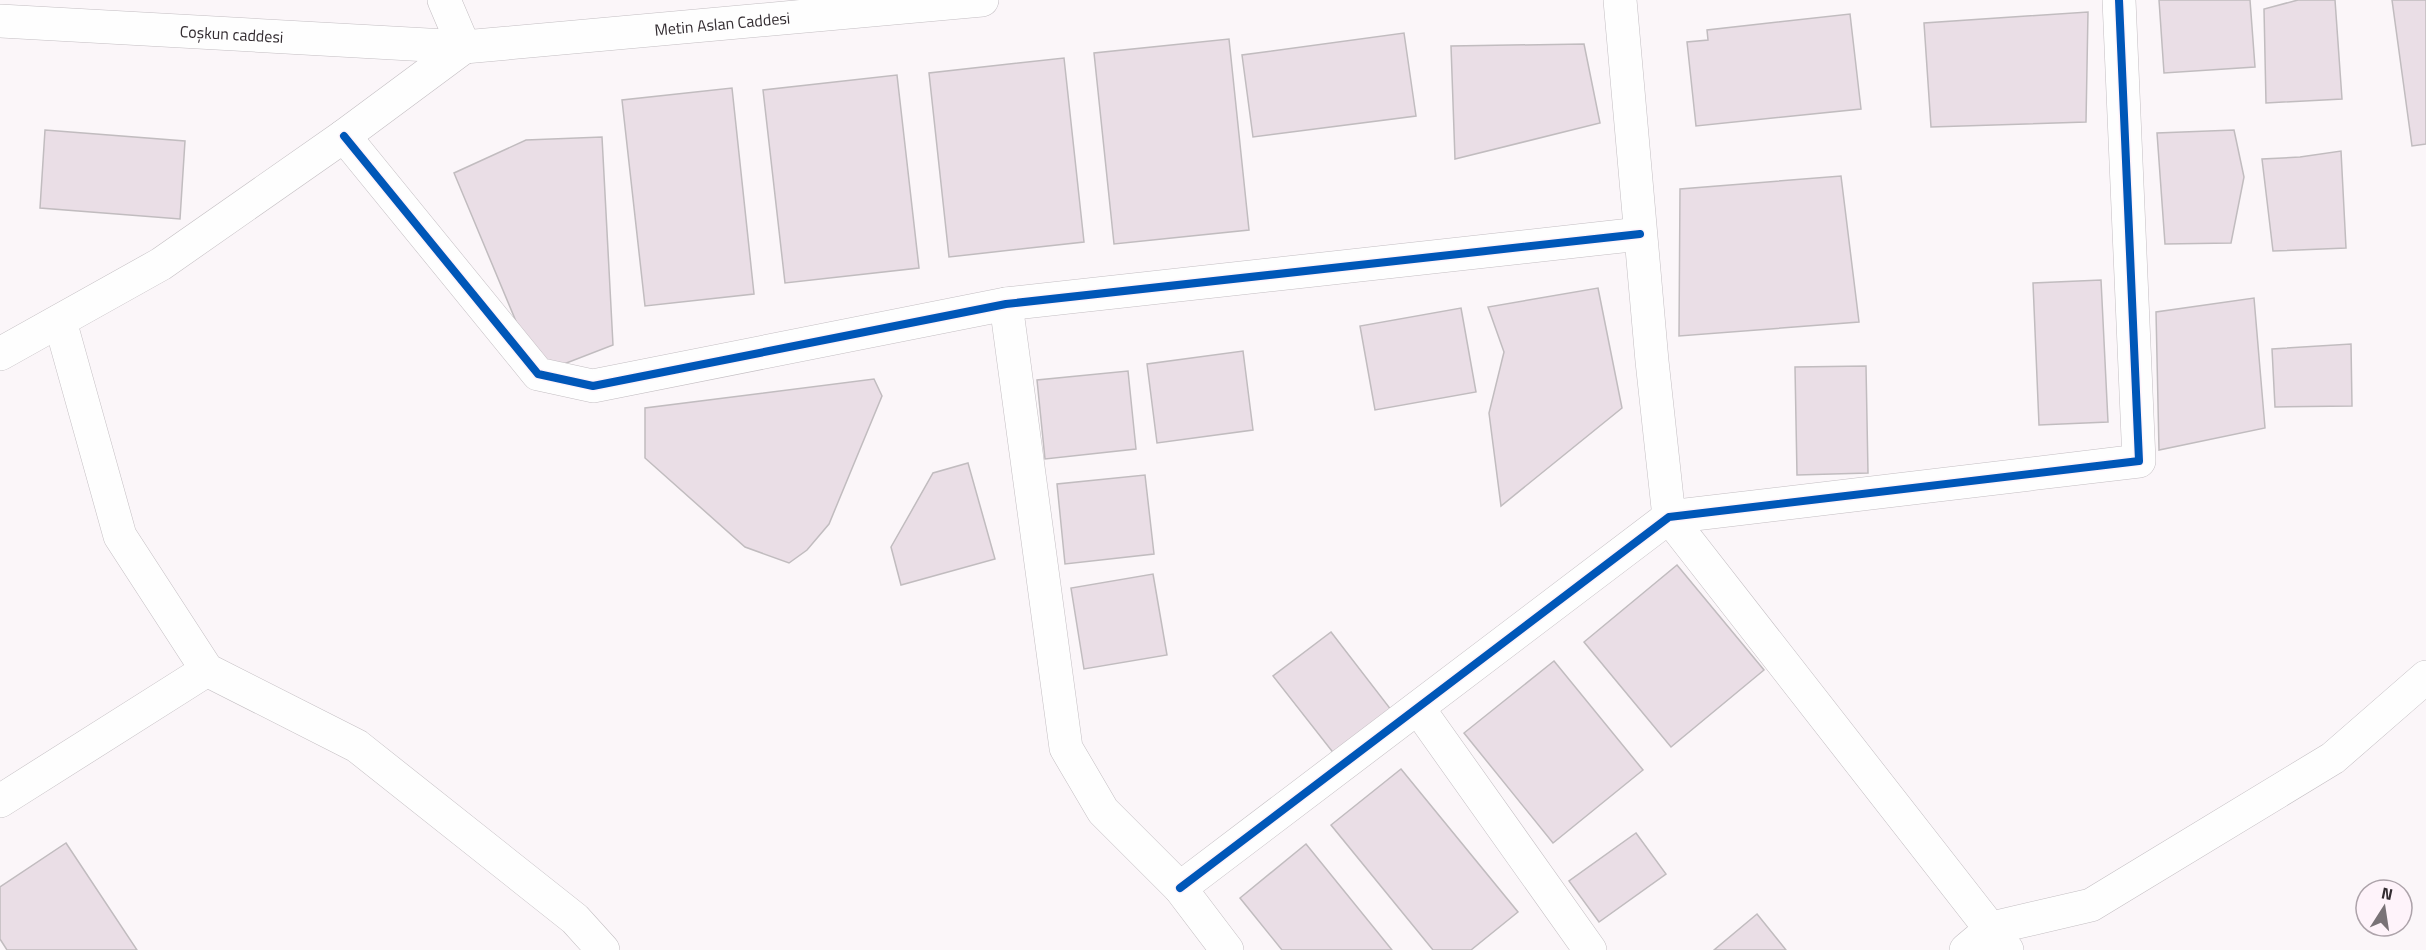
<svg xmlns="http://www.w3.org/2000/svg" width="2426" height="950" font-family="'Titillium Web',sans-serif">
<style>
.building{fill:#eadee6;stroke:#c1bcbf;stroke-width:1.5}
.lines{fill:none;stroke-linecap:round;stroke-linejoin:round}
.minor-casing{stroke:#c3bec2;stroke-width:34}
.tertiary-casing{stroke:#c3bec2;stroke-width:34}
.minor{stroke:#fefefe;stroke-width:33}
.tertiary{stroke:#fefefe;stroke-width:33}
.cycleway-casing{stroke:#fef3fa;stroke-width:11}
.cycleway{stroke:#0057b8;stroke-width:8}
.labels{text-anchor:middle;stroke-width:4.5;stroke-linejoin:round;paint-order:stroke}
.street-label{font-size:16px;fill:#332c31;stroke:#fef3fa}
</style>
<rect width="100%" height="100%" fill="#fbf6f9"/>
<!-- building -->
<g class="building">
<path d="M2159,0h91l5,67 -91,6z"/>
<path d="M2298,0h37l7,99 -76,4 -2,-94z"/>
<path d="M2392,0h34v144l-14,2z"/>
<path d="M2088,12l-2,110 -155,5 -7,-104z"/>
<path d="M1850,14l11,95 -165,17 -9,-84 21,-2 -1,-10z"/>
<path d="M1404,33l12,83 -163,21 -11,-82z"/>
<path d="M1229,39l20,191 -135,14 -20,-191z"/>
<path d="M1584,44l16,79 -145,36 -4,-113z"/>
<path d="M1064,58l20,184 -135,15 -20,-184z"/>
<path d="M897,75l22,193 -134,15 -22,-193z"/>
<path d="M732,88l22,206 -109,12 -23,-206z"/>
<path d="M45,130l140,11 -5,78 -140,-11z"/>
<path d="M2234,130l10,47 -13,66 -66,1 -8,-111z"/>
<path d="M602,137l11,208 -75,29 -84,-201 72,-33z"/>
<path d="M2341,151l5,97 -73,3 -11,-92 38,-2z"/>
<path d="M1841,176l18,146 -180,14 1,-147z"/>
<path d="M2101,280l7,142 -69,3 -6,-142z"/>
<path d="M1598,288l24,120 -121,98 -12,-93 15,-61 -16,-45z"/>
<path d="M2254,298l11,130 -106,22 -3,-138z"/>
<path d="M1461,308l15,84 -101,18 -15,-84z"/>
<path d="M2351,344l1,62 -77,1 -3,-58z"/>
<path d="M1243,351l10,79 -96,13 -10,-79z"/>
<path d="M1866,366l2,107 -71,2 -2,-108z"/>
<path d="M1128,371l8,78 -91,10 -8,-79z"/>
<path d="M874,379l8,17 -53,128 -22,26 -18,13 -44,-16 -100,-89v-50z"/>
<path d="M968,463l27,96 -94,26 -10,-38 42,-74z"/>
<path d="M1145,475l9,79 -89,10 -8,-80z"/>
<path d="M1677,565l87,105 -93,77 -87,-105z"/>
<path d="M1153,574l14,81 -83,14 -13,-81z"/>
<path d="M1331,632l61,79 -57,44 -62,-79z"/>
<path d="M1554,661l89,109 -90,73 -89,-110z"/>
<path d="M1401,769l117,143 -47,38h-38l-102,-125z"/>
<path d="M1636,833l30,41 -67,48 -30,-41z"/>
<path d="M66,843l71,107h-130l-7,-11v-52z"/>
<path d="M1306,844l86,106h-110l-42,-52z"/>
<path d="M1757,914l29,36h-72z"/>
</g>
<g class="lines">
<!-- minor casing -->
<g class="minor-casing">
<g id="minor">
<path d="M1620,0l32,361 17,156 338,433"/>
<path d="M344,136l194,238 55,12 413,-82 634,-70"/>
<path d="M1006,304l60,444 37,63 77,77 47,62"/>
<path d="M60,321l60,215 87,134 150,76 218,173 28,31"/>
<path d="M0,354l161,-90 183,-128 120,-89 -20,-47"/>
<path d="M1418,708l172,242"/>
<path d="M0,801l207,-131"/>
<path d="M1180,888l489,-371 470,-56 -20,-461"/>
<path d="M1966,950l26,-22 99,-23 242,-147 93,-81"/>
</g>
</g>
<!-- tertiary casing -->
<g class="tertiary-casing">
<g id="tertiary">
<path id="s1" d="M0,21l464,26 518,-47"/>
</g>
</g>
<!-- minor -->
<use href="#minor" class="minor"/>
<!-- tertiary -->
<use href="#tertiary" class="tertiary"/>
<!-- cycleway casing -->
<g class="cycleway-casing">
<g id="cycleway">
<path d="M344,136l194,238 55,12 413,-82 634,-70"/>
<path d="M1180,888l489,-371 470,-56 -20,-461"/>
</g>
</g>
<!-- cycleway -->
<use href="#cycleway" class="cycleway"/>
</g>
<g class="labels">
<!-- street labels -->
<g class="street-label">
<text dy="6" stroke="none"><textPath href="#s1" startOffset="724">Metin Aslan Caddesi</textPath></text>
<text dy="6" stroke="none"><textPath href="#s1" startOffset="232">Coşkun caddesi</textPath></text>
</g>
</g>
<!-- north arrow -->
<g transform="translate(2384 908) rotate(12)"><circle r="28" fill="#fef3fa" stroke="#ada3aa" stroke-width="1.5"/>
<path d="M0-4.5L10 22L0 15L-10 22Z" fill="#797377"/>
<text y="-9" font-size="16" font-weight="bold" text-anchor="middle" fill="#332c31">N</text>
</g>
</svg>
